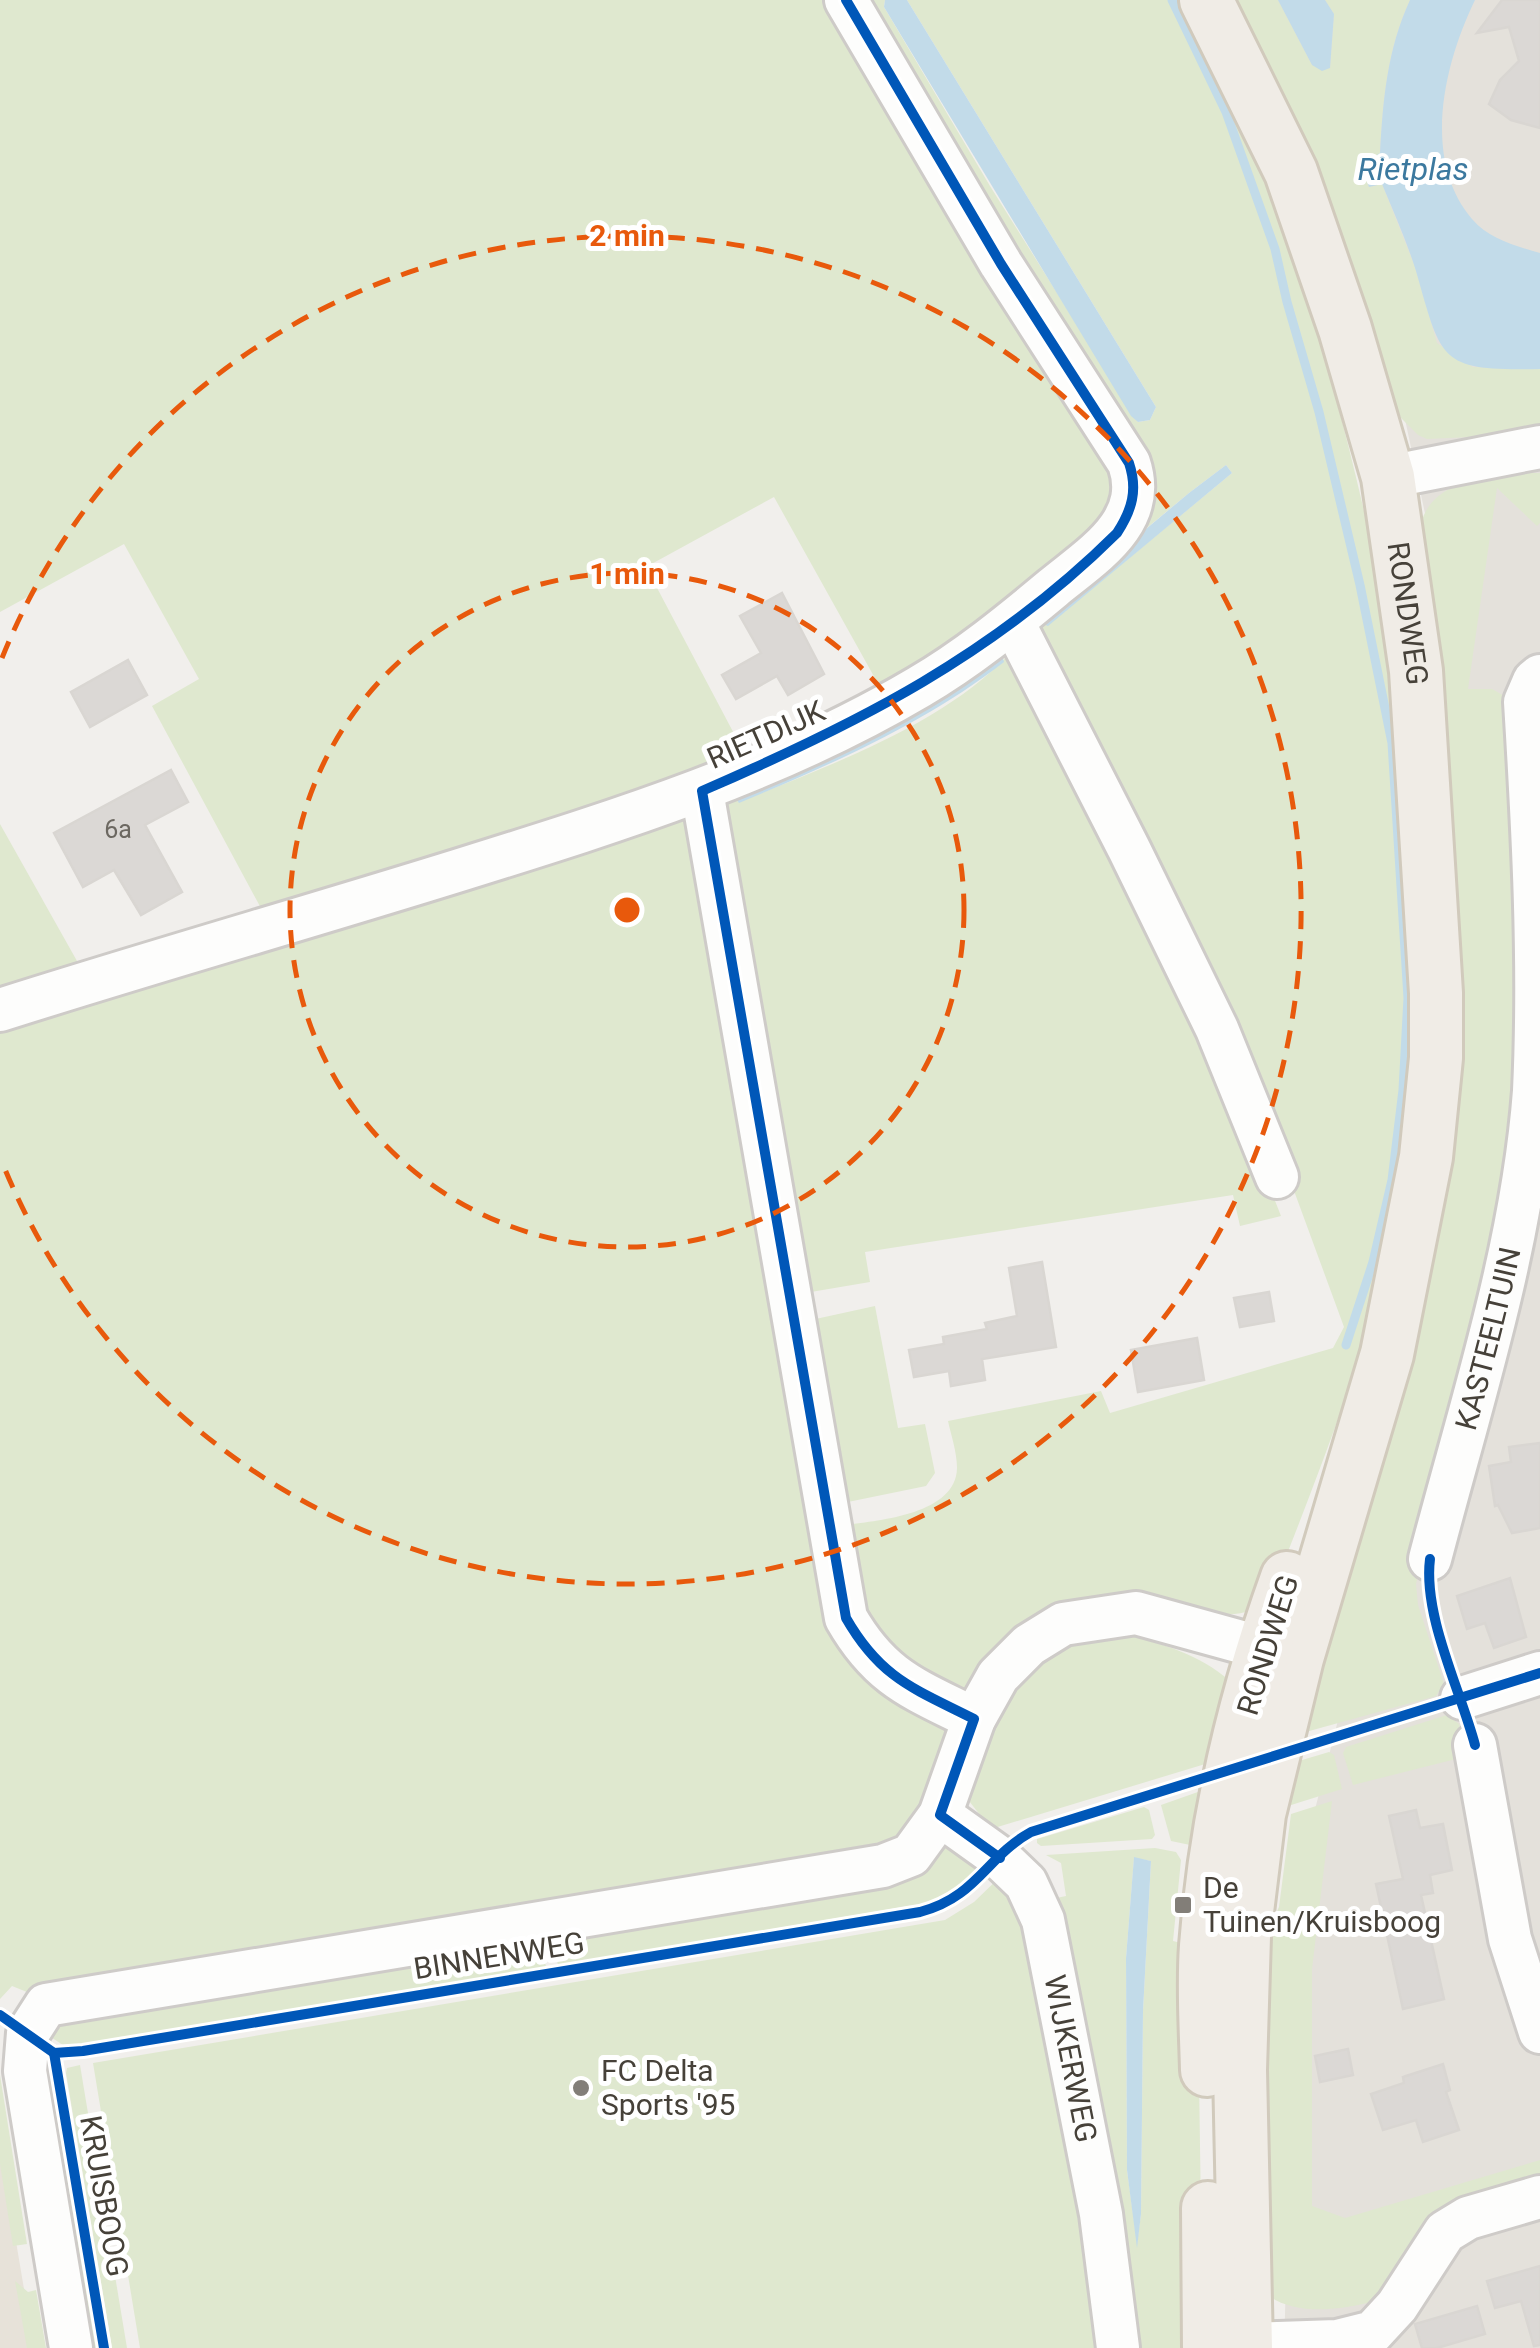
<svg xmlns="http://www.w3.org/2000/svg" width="1540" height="2348" font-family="Roboto,sans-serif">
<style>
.residential{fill:#e4e1db}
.education{fill:#e7e2d9}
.green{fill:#dfe8cf;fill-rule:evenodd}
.water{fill:#c2dbe9}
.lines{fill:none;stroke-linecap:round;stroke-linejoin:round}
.stream{stroke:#c2dbe9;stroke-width:9}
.building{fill:#dbd8d5;stroke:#d9d6d2;stroke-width:2.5}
.minor-casing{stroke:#cecbc8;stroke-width:48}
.major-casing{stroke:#d1cabc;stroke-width:58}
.minor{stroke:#fdfdfc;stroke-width:42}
.major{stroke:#f0ece6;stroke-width:52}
.cycleway-casing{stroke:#fff;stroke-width:16}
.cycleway{stroke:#0057b8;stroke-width:10}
.ring{fill:none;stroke:#e8590c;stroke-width:5;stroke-dasharray:18 12}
.poi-dot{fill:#827e78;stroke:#fff;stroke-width:4}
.labels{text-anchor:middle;stroke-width:10;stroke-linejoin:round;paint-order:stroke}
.number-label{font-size:25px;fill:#6c6861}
.street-label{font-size:30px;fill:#464139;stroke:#fff}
.poi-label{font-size:30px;fill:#464139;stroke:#fff;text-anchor:start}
.water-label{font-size:32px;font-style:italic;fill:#3c799f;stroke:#fff}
.centre{fill:#e8590c;stroke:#fff;stroke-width:5}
.ring-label{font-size:30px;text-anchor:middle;font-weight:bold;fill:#e8590c;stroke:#fff;stroke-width:10;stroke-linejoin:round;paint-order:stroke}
</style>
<rect width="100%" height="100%" fill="#f1efec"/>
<!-- residential -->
<path class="residential" d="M1273,0h267v2348h-256l14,-473 202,-781 -38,-406 -120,-566z"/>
<!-- education -->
<path class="education" d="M0,2147l34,201h-34z"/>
<!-- green -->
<g class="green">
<path d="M0,0h834l283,458 4,53 -235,187 -112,-201 -128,70 103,195 -480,161 -117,-217 47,-27 -75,-135 -124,68z"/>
<path d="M855,0h30l-1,7 106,179 148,236 12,-2 6,-13 -249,-407h283c84,165 141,361 181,542 13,59 27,119 34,179 7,55 7,111 10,166 5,95 10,188 -7,282 -26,146 -83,288 -137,426 -32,38 -80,9 -121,3 -12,-2 -26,1 -38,2 -63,4 -104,33 -135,88 -6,2 -15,7 -22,7 -39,-1 -89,-49 -101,-83 -8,-25 -10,-53 -15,-78l7,-9c35,-5 110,-11 111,-57 0,-16 -6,-33 -9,-47l153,-30 9,22 223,-65 11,-21 -69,-188 -37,-90 -208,-417c1,-20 14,-31 29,-43 45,-37 97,-60 79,-127l-125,-195zM1226,465l6,8 -184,152 -7,-2 1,-8 147,-122z"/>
<path d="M1221,0h57l34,65 18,3 4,-54 -9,-14h85c-23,50 -27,100 -30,154l-19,12 8,21 13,-3 33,83 22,76 36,24 67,2v65l-113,5 -9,-4 -17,-17z"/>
<path d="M1540,473v50l-3,3 -40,-38 -29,201h24l23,13 11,380 -110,502 2,21 26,79 -8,12 -152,42 130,-457 7,-757c11,-48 80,-51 119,-51z"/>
<path d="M1010,653l223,441 48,122 -41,10 -7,-31 -368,57 5,30 -65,11 -87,-494 15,-5 6,8c89,-36 206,-78 271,-149z"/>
<path d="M690,816l144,792 111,106 9,21 -20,62 -41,50 -856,149 -25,-10 -12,13v-970z"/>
<path d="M0,824l86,153 -86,26z"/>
<path d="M875,1306l23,122 27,-4 10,49 -9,13 -83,17 -32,-183z"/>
<path d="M1124,1634c39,10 75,20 106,47l-5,77 -234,71 -29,-37 31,-79 30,-45 54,-31z"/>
<path d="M1447,1715l12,9 8,28 -3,5 -111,28 -10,-32 3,-6z"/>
<path d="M1329,1752l5,3 8,34 -54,17 -9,-1 3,-39z"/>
<path d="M1212,1787l-17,59 -24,-5 -10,-36z"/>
<path d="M1332,1801l-20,168v237l33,12 195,-58v24l-173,119c-30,7 -71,12 -98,-7l-18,-74 19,-296 9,-19 12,-93z"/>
<path d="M1144,1807l5,3 6,25 -3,4 -111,7 -4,-3v-4z"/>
<path d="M949,1842l32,24 -26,24 -23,12 -374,63 -6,-29 384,-87z"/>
<path d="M1155,1848l21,4 5,8 -8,81 12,3 14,134 4,270h-77l-79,-448 19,-4 -5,-33 -15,-8zM1134,1858l17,3 -8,150 -2,203 -4,29 -10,-73 -1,-212z"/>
<path d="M1005,1872l21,24 82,452h-968l-47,-285 852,-143 29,-18z"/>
<path d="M541,1938l5,29 -468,78h-15l-20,-13 8,-9z"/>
<path d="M80,2065l47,283h-15l-46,-275 1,-5z"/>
<path d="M52,2071l46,277h-14l-46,-275z"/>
<path d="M0,2075l27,169 -14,2 -13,-82z"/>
<path d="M15,2281l13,11 8,-2 10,58h-19z"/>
</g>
<!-- water -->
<g class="water">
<path d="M885,0h22l249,407 -6,13 -12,2 -7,-6 -247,-409z"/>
<path d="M1278,0h47l9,14 -4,54 -8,3 -10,-6z"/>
<path d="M1410,0h65c-31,64 -54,159 -3,219 17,20 44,27 68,34v116c-101,2 -98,-7 -124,-98 -9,-29 -22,-58 -34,-87l-13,3 -8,-22 19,-12c3,-53 7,-103 30,-153z"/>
<path d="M1226,465l6,8 -184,153 -7,-3 1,-7 147,-123z"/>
<path d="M1002,655l2,7c-80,62 -172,102 -265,141l-6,-9z"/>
<path d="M1134,1857l17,4 -8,150 -2,203 -4,34 -10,-78 -1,-212z"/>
</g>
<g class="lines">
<!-- stream -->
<path class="stream" d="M1172,0l54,112 49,137 12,53 32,110 41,173 32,158 16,255 -5,92 -11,90 -19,82 -27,83"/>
</g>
<!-- building -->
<g class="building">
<path d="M1502,0h38v128l-29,-8 -22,-16 11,-24 19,-19 -10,-34 -32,6z"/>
<path d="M782,593l42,81 -36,21 -11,-19 -41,23 -14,-24 39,-22 -21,-37z"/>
<path d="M128,660l19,35 -57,32 -19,-35z"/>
<path d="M171,770l17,32 -43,23 37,67 -41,23 -27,-45 -31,17 -29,-54z"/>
<path d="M1042,1262l14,85 -74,12 3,21 -34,6 -2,-15 -35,6 -5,-27 35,-6 -1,-7 44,-8 -2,-6 32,-7 -8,-48z"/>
<path d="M1269,1292l5,29 -34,6 -6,-29z"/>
<path d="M1197,1338l7,42 -66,12 -7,-42z"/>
<path d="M1540,1443v85l-28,5 -14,-28 -3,1 -6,-40 22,-4 -2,-15z"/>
<path d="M1510,1578l16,59 -32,11 -9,-25 -18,6 -10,-33z"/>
<path d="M1416,1810l4,18 23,-4 9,46 -22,5 3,18 -12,2 23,104 -41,10 -27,-125 27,-5 -14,-63z"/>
<path d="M1348,2049l5,26 -33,7 -5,-26z"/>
<path d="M1443,2064l7,26 -4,2 13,38 -36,12 -7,-22 -33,10 -12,-36 33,-11 -1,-6 3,-1z"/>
<path d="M1540,2266v79l-6,1 -13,-45 -26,7 -8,-27z"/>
<path d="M1477,2306l8,28 -48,14h-15l-7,-24z"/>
</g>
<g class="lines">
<!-- minor casing -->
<g class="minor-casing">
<g id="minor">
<path d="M1388,477l152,-30"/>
<path d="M1013,622l116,227 88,180 60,148"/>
<path d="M702,791l144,827c35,61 69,71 128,101"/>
<path d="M0,1010c154,-49 309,-93 463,-141 157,-49 314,-98 456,-182 48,-28 92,-64 134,-99 40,-33 96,-66 76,-125l-128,-199 -155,-264"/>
<path id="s1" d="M1430,1559c40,-153 92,-309 104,-468 6,-129 -1,-260 -9,-389l9,-21 6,-5"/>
<path d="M1462,1698l78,-25"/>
<path d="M1475,1745l35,194 30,93"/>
<path id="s2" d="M940,1815l60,43 26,25 17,37 58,294 17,134"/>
<path d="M1215,2345l122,-4 36,-9 24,-26 48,-74 23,-14 72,-21"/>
<path d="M71,2348l-46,-277 3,-38 18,-28 837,-139 28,-11 29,-40 34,-96 24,-43 31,-31 34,-21 73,-11 156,43"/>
</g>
</g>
<!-- major casing -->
<g class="major-casing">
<g id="major">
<path id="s3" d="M1206,0l85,172 54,157 43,148 28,194 20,322v65l-10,99 -39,197 -90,304 -38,156 -15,122 -4,134 6,278"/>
<path d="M1207,2070c-1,-41 -4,-83 -1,-124 9,-124 39,-251 81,-368"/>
<path d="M1208,2208l1,140"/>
</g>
</g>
<!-- minor -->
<use href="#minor" class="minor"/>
<!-- major -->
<use href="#major" class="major"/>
<!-- cycleway casing -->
<g class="cycleway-casing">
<g id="cycleway">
<path d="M846,0l155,264 128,199c9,27 3,47 -12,70 -123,122 -258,190 -415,258l144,827c35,61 69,71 128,101l-34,96 60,43"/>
<path d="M1430,1559c-7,57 30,130 45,186"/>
<path d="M0,2015l54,38 29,-2 837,-139c57,-15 66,-55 111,-80l509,-159"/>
<path d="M54,2053l50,295"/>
</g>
</g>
<!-- cycleway -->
<use href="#cycleway" class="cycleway"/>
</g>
<!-- distance rings -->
<g class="ring">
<circle cx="627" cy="910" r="337"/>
<path d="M2 658A674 674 0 1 1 2 1162"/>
</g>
<!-- markers -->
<g class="poi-dot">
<rect x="1173" y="1895" width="20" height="20" rx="5"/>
<circle cx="581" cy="2088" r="10"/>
</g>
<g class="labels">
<!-- number labels -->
<g class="number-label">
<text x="118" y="838">6a</text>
</g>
<!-- street labels -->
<g class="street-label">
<text dy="10" stroke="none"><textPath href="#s3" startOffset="650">RONDWEG</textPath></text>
<text transform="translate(766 735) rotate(-24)" y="10">RIETDIJK</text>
<text dy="10" stroke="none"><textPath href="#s1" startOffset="228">KASTEELTUIN</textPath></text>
<text transform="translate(1268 1645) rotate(-73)" y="10">RONDWEG</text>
<text transform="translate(499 1956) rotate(-9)" y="10">BINNENWEG</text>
<text dy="10" stroke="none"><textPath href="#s2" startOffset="292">WIJKERWEG</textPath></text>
<text transform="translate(104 2196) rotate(80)" y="10">KRUISBOOG</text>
</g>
<!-- poi labels -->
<g class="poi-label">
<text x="1203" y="1898">De<tspan x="1203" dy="34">Tuinen/Kruisboog</tspan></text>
<text x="601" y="2081">FC Delta<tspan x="601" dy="34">Sports '95</tspan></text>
</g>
<!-- water labels -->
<g class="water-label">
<text x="1413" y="180">Rietplas</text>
</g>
</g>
<circle cx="627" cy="910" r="15" class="centre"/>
<g class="ring-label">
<text x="627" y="246">2 min</text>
<text x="627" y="584">1 min</text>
</g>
</svg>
